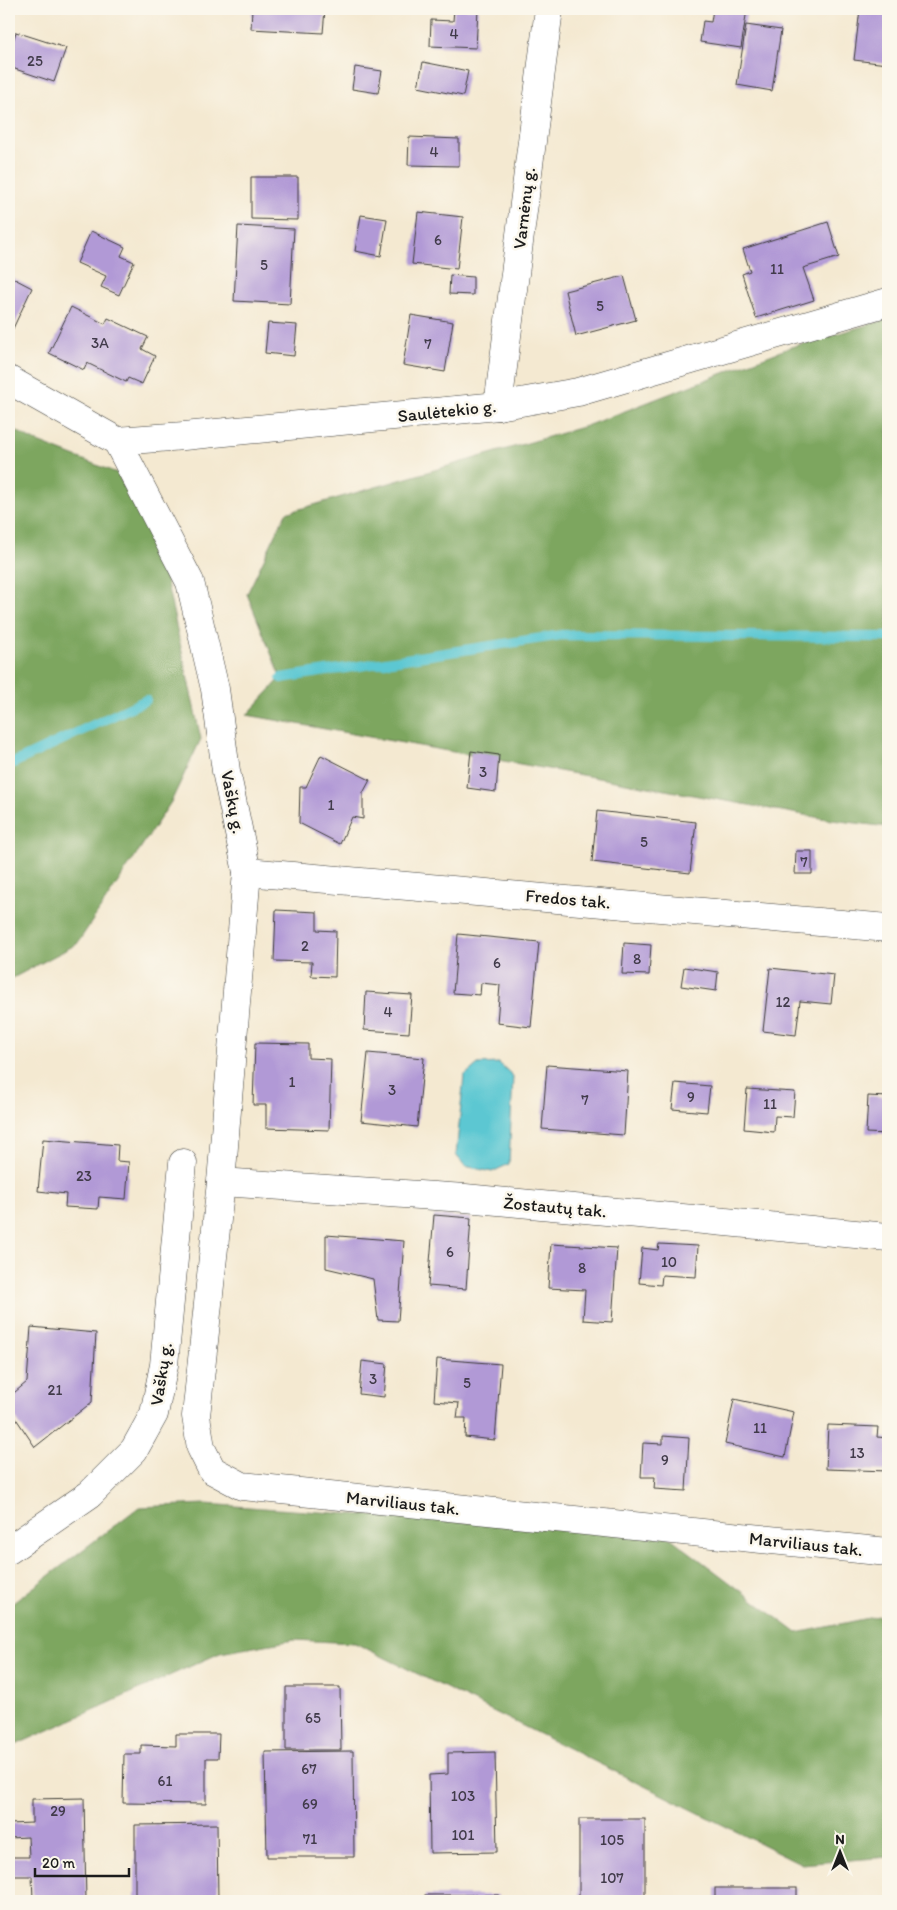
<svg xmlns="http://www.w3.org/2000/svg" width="897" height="1910" font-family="Itim,sans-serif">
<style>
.forest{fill:#7da65e;stroke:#4c613d}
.water{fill:#5bc7d2;stroke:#3c7277}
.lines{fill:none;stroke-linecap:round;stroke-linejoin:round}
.stream{stroke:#5bc7d2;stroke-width:10}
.building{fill:#b199d6}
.minor-casing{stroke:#3c3b37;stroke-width:29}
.minor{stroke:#fff;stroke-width:28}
.labels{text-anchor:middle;stroke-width:5;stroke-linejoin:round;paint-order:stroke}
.number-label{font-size:15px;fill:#413b4a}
.street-label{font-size:18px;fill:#1c1c1c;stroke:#fbf7ec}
</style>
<rect width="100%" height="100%" fill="#fbf7ec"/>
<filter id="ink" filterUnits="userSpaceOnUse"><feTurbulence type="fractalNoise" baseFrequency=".02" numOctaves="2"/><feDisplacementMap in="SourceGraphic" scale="10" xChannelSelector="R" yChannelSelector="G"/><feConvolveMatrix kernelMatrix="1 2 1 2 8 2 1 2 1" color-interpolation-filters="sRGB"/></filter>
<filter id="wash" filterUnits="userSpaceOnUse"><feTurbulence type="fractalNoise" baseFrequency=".0096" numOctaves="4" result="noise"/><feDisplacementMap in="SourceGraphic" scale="20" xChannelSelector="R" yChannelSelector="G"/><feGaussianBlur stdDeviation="1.12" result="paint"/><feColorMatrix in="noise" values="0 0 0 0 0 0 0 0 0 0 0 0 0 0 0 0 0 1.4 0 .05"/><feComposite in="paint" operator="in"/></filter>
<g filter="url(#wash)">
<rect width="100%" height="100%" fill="#f4e9d1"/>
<!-- forest -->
<g class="forest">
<path d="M888,319v508l-56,-7 -585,-105 34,-37 -34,-84 39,-81 300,-87 205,-79z"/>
<path d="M9,426l21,13 87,34 43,79 41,187 -30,63 -94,142 -68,36z"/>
<path d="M205,1504l463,32 129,97 91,-19v243l-86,7 -447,-221 -61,-3 -74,13 -211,95v-142l130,-99z"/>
</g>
<!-- water -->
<path class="water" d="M499,1063l14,13 -4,88 -17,8 -27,-6 -9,-11 8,-79 14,-12z"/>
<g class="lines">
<!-- stream -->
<g class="stream">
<path d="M281,678l281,-43 326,2"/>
<path d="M9,765l137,-65"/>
</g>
</g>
<g id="blocks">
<!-- building -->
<g class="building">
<path d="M252,9h73l-2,24 -72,-4z"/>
<path d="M454,9h24l-2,39 -46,-2 1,-26 22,1z"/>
<path d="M713,9h34l-6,39 -41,-6 3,-21 8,1z"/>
<path d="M860,9h28l-1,55 -33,-4z"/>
<path d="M746,25l35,5 -9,61 -35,-6z"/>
<path d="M16,32l50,16 -12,34 -45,-15v-13z"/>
<path d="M423,62l45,9 -5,25 -45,-9z"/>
<path d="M355,67l27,4 -4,22 -26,-4z"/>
<path d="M409,137l50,2v27l-51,-1z"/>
<path d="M251,177h47v43l-47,-1z"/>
<path d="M418,212l45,5 -6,52 -45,-5z"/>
<path d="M361,215l26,4 -6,37 -26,-5z"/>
<path d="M828,222l11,35 -36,11 11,32 -58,18 -14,-44 8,-3 -7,-22z"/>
<path d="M238,226l56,3 -4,75 -56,-3z"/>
<path d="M91,231l34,16 -4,9 13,6 -15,33 -18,-8 5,-11 -29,-13z"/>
<path d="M450,275l23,2v18l-24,-1z"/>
<path d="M9,276l23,12 -23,49z"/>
<path d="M624,276l12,44 -60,16 -11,-45z"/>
<path d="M71,307l34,17 3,-6 40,19 -6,12 13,7 -13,28 -14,-6 -2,4 -39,-19 -3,7 -35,-17z"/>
<path d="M411,315l42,7 -8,50 -42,-7z"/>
<path d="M268,323l29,2 -3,31 -29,-3z"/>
<path d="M471,751l28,4 -3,37 -29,-4z"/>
<path d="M321,755l49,25 -7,13v26l-11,-2 -12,27 -41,-21 1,-36h6z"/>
<path d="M597,811l99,11 -6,51 -98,-11z"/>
<path d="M796,851h16v23h-17z"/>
<path d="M276,910l41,2v18l19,1 -1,46 -24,-1 1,-14 -38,-1z"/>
<path d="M458,934l81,8 -8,85 -34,-4 3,-38 -19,-2 -1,12 -27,-2z"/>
<path d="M624,943l27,2 -2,30 -27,-1z"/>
<path d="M684,967l34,5 -2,19 -35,-5z"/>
<path d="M770,968l64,7 -3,29 -31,-3 -4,34 -33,-4z"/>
<path d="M366,992l46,3 -3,38 -45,-3z"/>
<path d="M255,1043l53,1v14l23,1 -2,71 -63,-2v-23h-13z"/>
<path d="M368,1053l56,5 -7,69 -56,-6z"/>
<path d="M547,1065l81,6 -4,64 -82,-6z"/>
<path d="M675,1083l35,3 -3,26 -35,-3z"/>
<path d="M747,1089l48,3 -2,25 -18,-1 -1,16 -30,-3z"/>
<path d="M868,1096l20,1v37l-22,-1z"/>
<path d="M43,1139l75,6 -1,16 12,1 -3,37 -27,-2 -1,12 -33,-2 1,-13 -28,-3z"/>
<path d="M434,1215l37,3 -5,71 -38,-3z"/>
<path d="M326,1235l78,6 -6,80 -20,-1 -5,-41 -47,-11z"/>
<path d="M551,1244l66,4 -5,74 -29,-2 2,-30 -37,-2z"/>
<path d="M659,1244l39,2 -2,31 -34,-2 -1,10 -22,-2 3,-35 16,2z"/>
<path d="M31,1327l65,6 -4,69 -57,45 -26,-39v-11l18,-15z"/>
<path d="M437,1359l64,5 -6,76 -30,-3 1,-19h-9l2,-15 -25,-2z"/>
<path d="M362,1361l25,3 -3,33 -25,-3z"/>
<path d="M734,1399l60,13 -9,45 -60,-13z"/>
<path d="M828,1425l50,2 -1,10 11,1v33l-62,-2z"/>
<path d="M663,1436l26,2 -3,53 -32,-2 1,-12h-14l2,-34 20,1z"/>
<path d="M286,1687h54l1,63h-55z"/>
<path d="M176,1734h43l-1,24h-12v46l-83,-1 1,-49h17v-9l35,1z"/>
<path d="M353,1751l1,106h-87l-2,-105z"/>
<path d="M495,1752l2,100 -67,1 -1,-78 19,-1v-21z"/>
<path d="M84,1798l2,103h-77v-2h24l-1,-23h-23v-19h20l-1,-20 -19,1v-14l23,-1v-24z"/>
<rect x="579" y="1819" width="66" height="78"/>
<path d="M217,1824l1,77h-83v-76z"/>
<rect x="715" y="1888" width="82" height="13"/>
<rect x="425" y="1895" width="74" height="6"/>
</g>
</g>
</g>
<g filter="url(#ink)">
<use href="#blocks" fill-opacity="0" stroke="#3c3b37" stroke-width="1"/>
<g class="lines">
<!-- minor casing -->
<g class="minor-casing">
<g id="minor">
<path d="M9,380l108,61 67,-5 314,-30 80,-14 310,-90"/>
<path d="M498,406l51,-397"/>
<path d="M117,441l73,141 25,107 11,82 21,101 -26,310 -25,234 5,32 11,22 30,16 646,66"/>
<path d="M247,872l641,56"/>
<path d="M221,1182l244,16 423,39"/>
<path d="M9,1550l81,-56 44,-44 20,-36 10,-49 19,-202"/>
</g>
</g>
<!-- minor -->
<use href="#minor" class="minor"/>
</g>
</g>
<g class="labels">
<!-- number labels -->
<g class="number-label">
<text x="454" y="39">4</text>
<text x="35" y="66">25</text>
<text x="434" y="157">4</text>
<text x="438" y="245">6</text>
<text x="264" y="270">5</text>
<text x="777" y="274">11</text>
<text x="600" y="311">5</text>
<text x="100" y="348">3A</text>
<text x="428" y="349">7</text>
<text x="483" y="777">3</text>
<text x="331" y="810">1</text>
<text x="644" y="847">5</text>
<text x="804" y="867">7</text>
<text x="305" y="951">2</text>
<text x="637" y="964">8</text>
<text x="497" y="968">6</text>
<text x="783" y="1007">12</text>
<text x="388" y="1017">4</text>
<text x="292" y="1087">1</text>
<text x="392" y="1095">3</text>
<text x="691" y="1102">9</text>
<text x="585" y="1105">7</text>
<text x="770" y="1109">11</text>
<text x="84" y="1181">23</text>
<text x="450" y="1257">6</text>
<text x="669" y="1267">10</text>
<text x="582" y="1273">8</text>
<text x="373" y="1384">3</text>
<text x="467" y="1388">5</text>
<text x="55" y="1395">21</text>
<text x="760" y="1433">11</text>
<text x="857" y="1458">13</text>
<text x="665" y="1465">9</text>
<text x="313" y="1723">65</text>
<text x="309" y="1774">67</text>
<text x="165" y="1786">61</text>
<text x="463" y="1801">103</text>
<text x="310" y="1809">69</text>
<text x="58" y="1816">29</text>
<text x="463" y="1840">101</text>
<text x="310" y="1844">71</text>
<text x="612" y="1845">105</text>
<text x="612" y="1883">107</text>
</g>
<!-- street labels -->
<g class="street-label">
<text transform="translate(524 208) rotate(-83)" y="6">Varnėnų g.</text>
<text transform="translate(447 411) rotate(-6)" y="6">Saulėtekio g.</text>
<text transform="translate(233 802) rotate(79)" y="6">Vaškų g.</text>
<text transform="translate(568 899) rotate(5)" y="6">Fredos tak.</text>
<text transform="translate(555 1207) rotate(5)" y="6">Žostautų tak.</text>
<text transform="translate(161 1374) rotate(-81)" y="6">Vaškų g.</text>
<text transform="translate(403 1503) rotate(6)" y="6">Marviliaus tak.</text>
<text transform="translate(806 1544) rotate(6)" y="6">Marviliaus tak.</text>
</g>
</g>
<!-- margin -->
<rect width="897" height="1910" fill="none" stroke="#fbf7ec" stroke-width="30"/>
<!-- north arrow -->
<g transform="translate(840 1852)" stroke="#fbf7ec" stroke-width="4" paint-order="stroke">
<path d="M0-4L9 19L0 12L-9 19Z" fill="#1c1c1c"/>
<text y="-8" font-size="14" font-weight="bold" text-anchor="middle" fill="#1c1c1c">N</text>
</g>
<!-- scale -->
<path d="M35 1868v8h94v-8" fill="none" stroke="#1c1c1c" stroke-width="2.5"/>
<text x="42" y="1868" font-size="15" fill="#1c1c1c" stroke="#fbf7ec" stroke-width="4" paint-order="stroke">20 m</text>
</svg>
